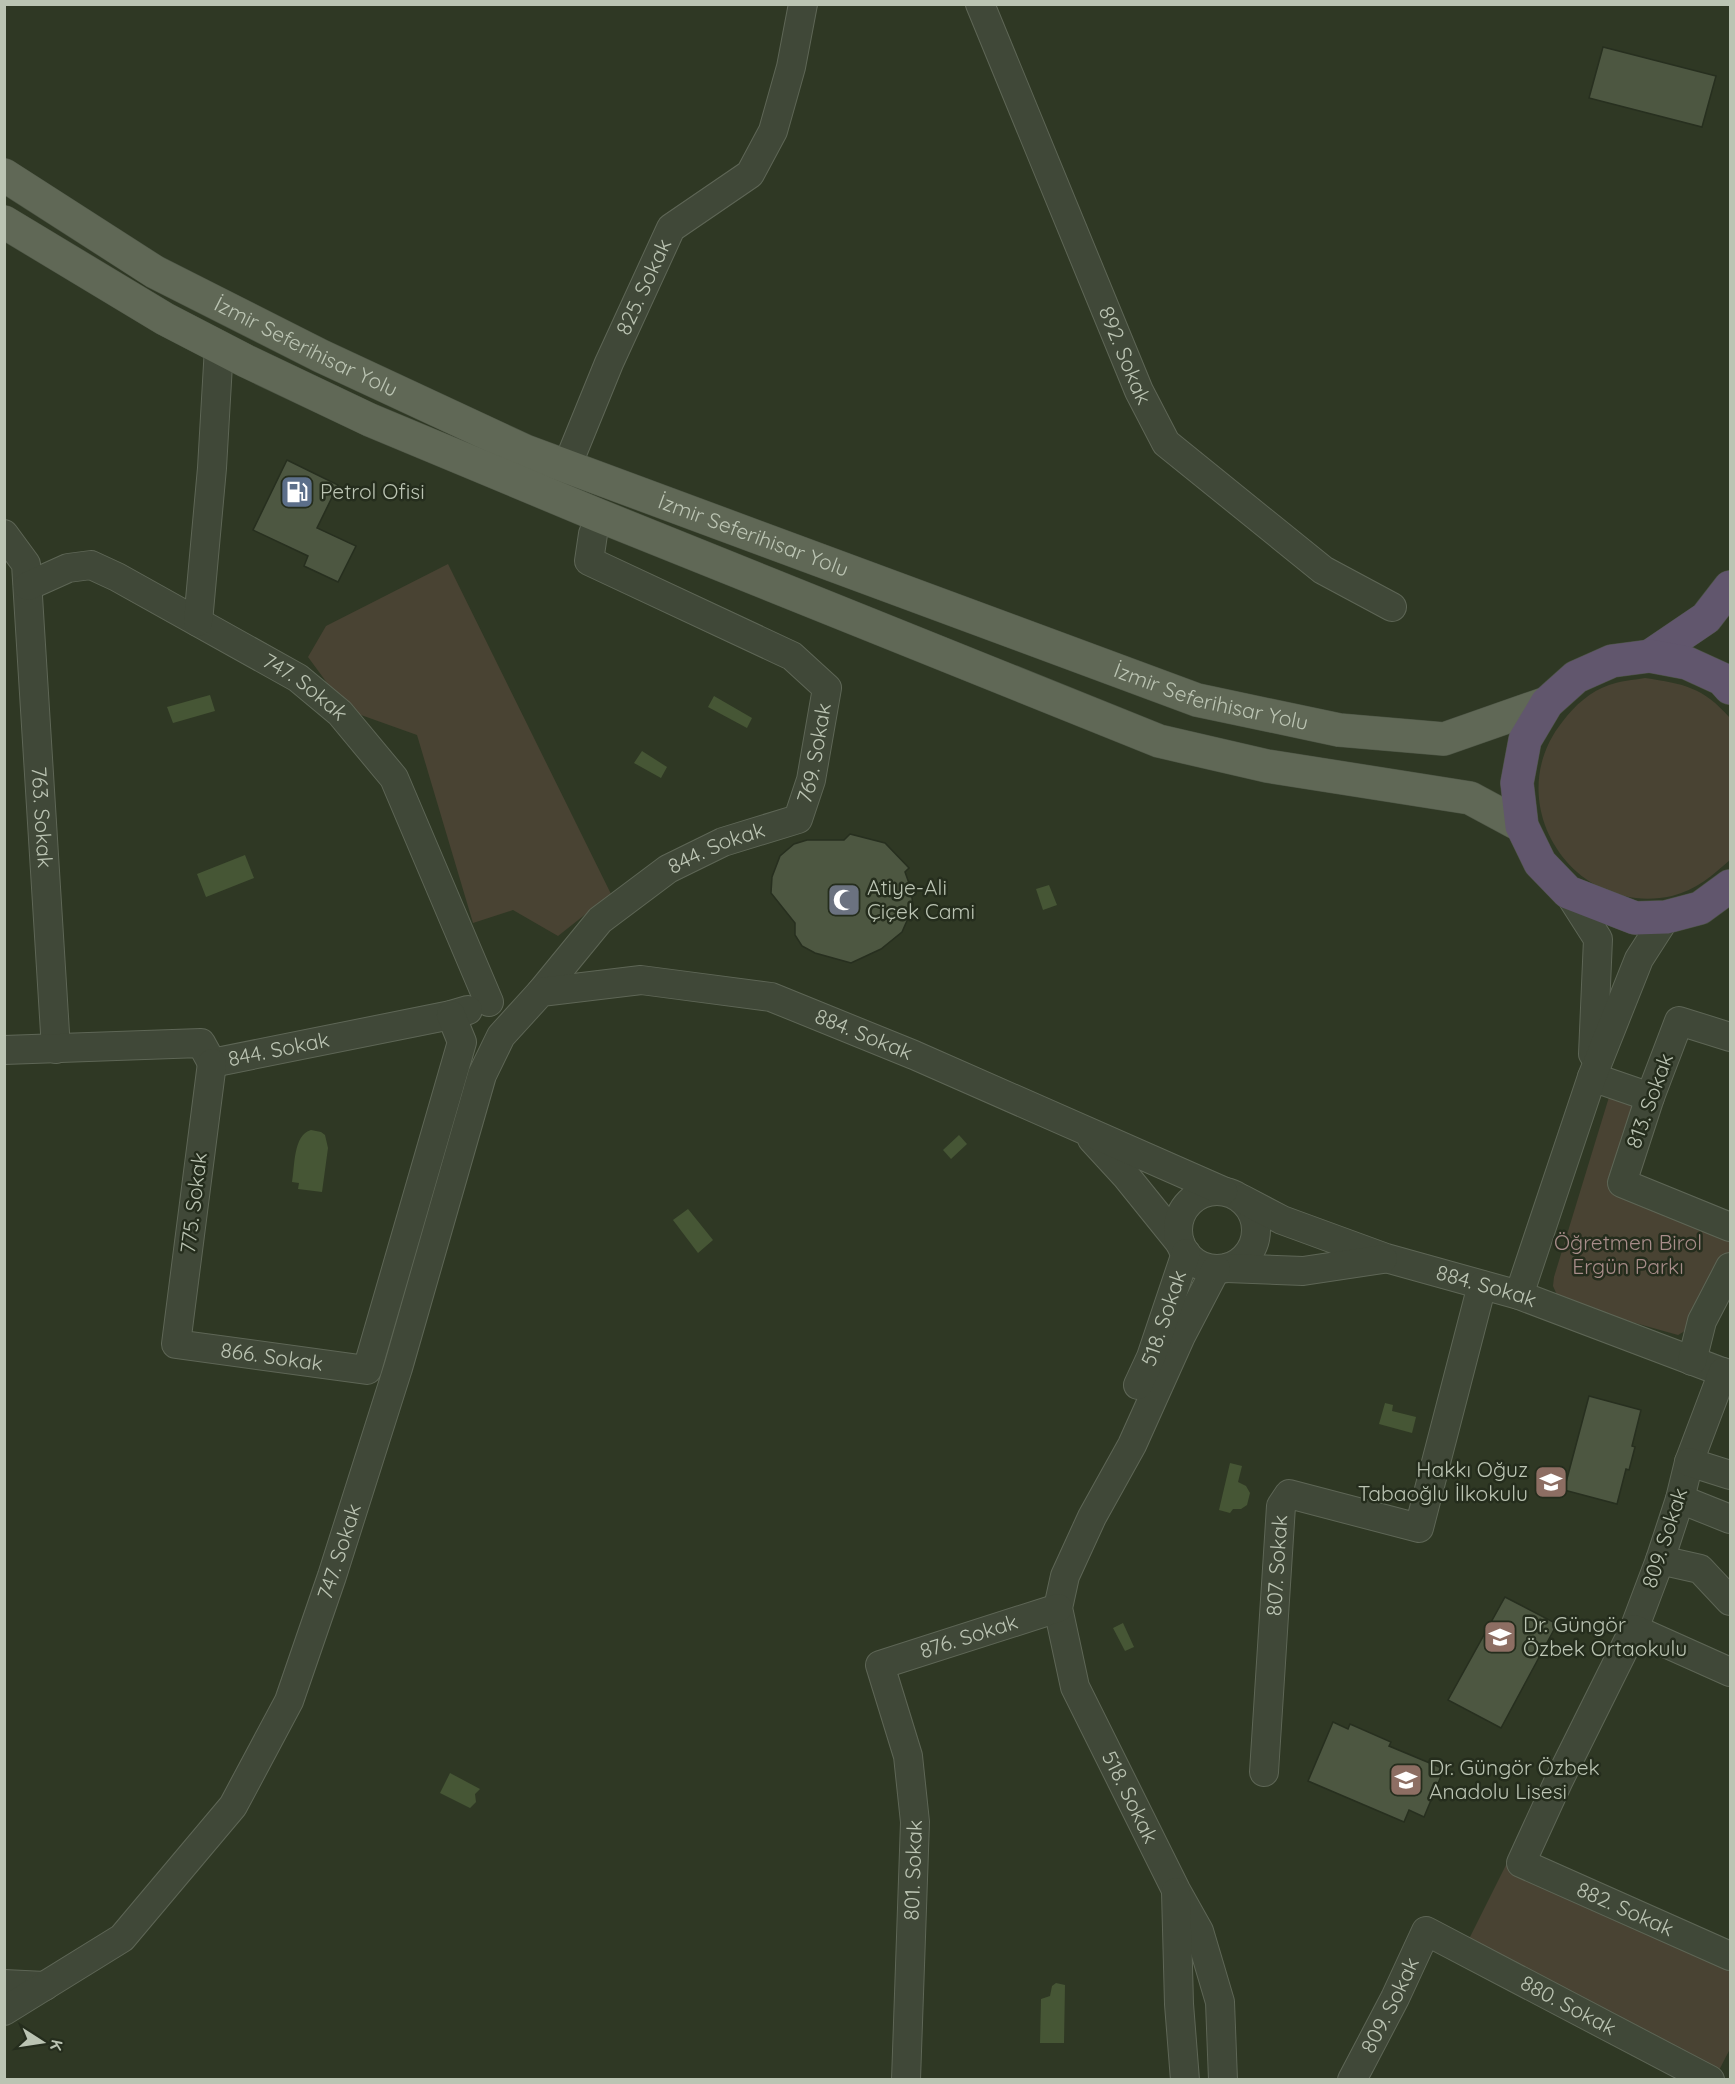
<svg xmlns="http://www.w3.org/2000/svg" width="1735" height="2084" font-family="Quicksand,sans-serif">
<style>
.green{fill:#494333}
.water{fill:#465635}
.building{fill:#4d5741;stroke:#272f1f;stroke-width:1.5}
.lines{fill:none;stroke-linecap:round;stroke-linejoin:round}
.minor-casing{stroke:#5e6656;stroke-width:30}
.major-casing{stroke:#4c5444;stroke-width:34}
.highway-casing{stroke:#4b5343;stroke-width:34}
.minor{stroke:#404838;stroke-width:28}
.major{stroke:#606856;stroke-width:33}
.highway{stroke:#61566d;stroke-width:33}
.labels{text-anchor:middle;stroke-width:5;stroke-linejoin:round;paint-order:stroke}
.street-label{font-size:21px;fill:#bbc4b3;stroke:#252d1d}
.poi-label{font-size:21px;fill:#bbc4b3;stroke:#252d1d;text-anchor:start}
.park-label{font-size:21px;fill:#a88d8a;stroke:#252d1d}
</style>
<rect width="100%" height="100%" fill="#2f3824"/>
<!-- green -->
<g class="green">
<path d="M448,564l163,330 -53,42 -45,-26 -40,13 -56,-188 -70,-25 -39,-53 18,-31z"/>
<path d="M1645,678c39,6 58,9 85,40v142c-17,15 -34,30 -58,36 -100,22 -174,-95 -109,-175 11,-15 28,-30 46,-36 11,-4 24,-5 36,-7z"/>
<path d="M1613,1084l31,11 -28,76 114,56v40l-28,54 -24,14 -118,-33 -7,-16 1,-9z"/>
<path d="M1508,1861l222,103v85l-13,25 -252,-127z"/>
</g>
<!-- water -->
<g class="water">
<path d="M210,695l5,16 -42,12 -6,-16z"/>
<path d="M714,696l38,22 -5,10 -39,-21z"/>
<path d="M642,751l25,16 -6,11 -27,-15z"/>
<path d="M245,855l9,23 -48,19 -9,-23z"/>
<path d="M1049,885l8,20 -14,5 -7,-21z"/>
<path d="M311,1130l10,2 4,3 3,13 -6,44 -24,-3 1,-6 -7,-1c3,-16 1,-47 19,-52z"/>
<path d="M959,1135l8,9 -16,15 -8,-9z"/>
<path d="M688,1209l25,31 -15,13 -25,-33z"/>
<path d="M1385,1403l8,2 -1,6 24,6 -4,16 -33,-9z"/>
<path d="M1230,1463l12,3 -4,16 8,4 4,7 -3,12 -6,4h-8l-3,4 -11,-3z"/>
<path d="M1123,1623l11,24 -9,4 -12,-23z"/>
<path d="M450,1773l30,16 -5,5 1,8 -6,6 -30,-15z"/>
<path d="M1056,1983l9,2 -1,58h-24l1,-44 9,-3 2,-10z"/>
</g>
<!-- building -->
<g class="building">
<path d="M1603,47l113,29 -14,51 -113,-29z"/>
<path d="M287,460l51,25 -21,43 39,18 -18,36 -34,-16 4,-10 -55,-26z"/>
<path d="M850,834l35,9 24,25 -4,4 6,17 2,18 -11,25 -21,17 -30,14 -36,-10 -13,-7 -7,-11v-12l-24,-30 1,-16 8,-21 14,-12 13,-4h37z"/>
<path d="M1589,1396l52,14 -9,36 3,1 -6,23 -3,-1 -9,35 -53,-14z"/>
<path d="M1505,1597l52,27 -56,104 -53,-28z"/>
<path d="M1333,1722l15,7 2,-5 41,18 -2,4 55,23 -20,48 -15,-7 -5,12 -96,-41z"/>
</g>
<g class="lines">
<!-- minor casing -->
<g class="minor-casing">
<g id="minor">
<path id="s1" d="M980,4l159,387 27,52 157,127 69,37"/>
<path id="s2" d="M567,466l42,-103 62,-135 79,-54 23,-43 18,-64 12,-63"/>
<path id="s3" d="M4,534l22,30 30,485"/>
<path id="s4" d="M28,586l40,-18 23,-3 26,12 181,101 42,35 54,65 95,224"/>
<path d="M198,622l14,-154 7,-121"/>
<path d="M1568,892l30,47 -5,115"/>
<path id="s5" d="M541,992l59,-72 68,-51 55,-27 75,-23 13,-39 16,-92 -35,-32 -203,-95 4,-27 7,-18"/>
<path d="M1730,1037l-51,-16 -29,76 -28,86 108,44"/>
<path id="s6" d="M4,1050l197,-7 11,20 239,-48 17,-5"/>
<path id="s7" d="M212,1063l-36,281 191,26 95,-328 -11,-27"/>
<path d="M1592,1077l58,20"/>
<path d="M1092,1139l34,37 54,67"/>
<circle cx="1217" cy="1230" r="39"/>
<path id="s8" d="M1242,1199l40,21 104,38 133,37 211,80"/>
<path d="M1227,1268l76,3 80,-12"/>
<path id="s9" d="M1216,1269l-35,67 -49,109 -40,72 -27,59 -7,32 17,79 101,203 23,41 21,71 3,78"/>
<path d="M1519,1295l73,-218 47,-118 27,-42"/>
<path d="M1692,1361l10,-40 28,-54"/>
<path id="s10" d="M1723,1372l-34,90 -9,37 -20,61 -26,69 -75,151 -38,83 209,93"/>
<path id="s11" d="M1138,1385l13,-28 35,-104"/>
<path d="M1689,1462l41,13"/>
<path d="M1680,1499l50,20"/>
<path d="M1660,1560l40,9 30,32"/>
<path d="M1634,1629l96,43"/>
<path id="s12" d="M1264,1772l17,-266 8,-12 130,34 63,-243"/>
<path d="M1176,1892l3,112 6,76"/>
<path d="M4,1984l41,2"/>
<path id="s13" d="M4,2011l118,-73 111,-132 56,-105 43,-125 66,-208 84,-293 19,-39 40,-44 100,-12 130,17 143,58 309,136"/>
<path id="s14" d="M906,2080l9,-258 -7,-66 -28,-91 178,-57"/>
<path id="s15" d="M1352,2080l43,-82 31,-67 284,149"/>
</g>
</g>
<!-- major casing -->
<g class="major-casing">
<g id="major">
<path id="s16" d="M4,175l151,97 166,84 204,95 672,249 142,30 105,9 103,-36"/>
<path d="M4,222l161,97 81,42 124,59 230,96 559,225 108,25 203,32 52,28"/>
</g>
</g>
<!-- highway casing -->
<g class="highway-casing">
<g id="highway">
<path d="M1650,656l56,-38 24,-31"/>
<path d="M1730,688l-8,-9 -35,-16 -37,-7 -38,5 -36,16 -29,26 -22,37 -8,43 5,43 18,37 28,29 67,26 31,-1 34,-9 30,-22"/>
</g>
</g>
<!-- minor -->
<use href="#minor" class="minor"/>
<!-- major -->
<use href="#major" class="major"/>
<!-- highway -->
<use href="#highway" class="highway"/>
</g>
<!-- icons -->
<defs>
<g id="fuel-square" transform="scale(1.725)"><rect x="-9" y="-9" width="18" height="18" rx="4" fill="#5c6f8a" stroke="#252d1d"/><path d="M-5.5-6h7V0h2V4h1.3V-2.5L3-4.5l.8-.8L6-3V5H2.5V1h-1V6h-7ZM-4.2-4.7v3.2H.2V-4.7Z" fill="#fff"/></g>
<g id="mosque-square" transform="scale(1.725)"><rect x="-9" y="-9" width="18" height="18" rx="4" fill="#6b7280" stroke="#252d1d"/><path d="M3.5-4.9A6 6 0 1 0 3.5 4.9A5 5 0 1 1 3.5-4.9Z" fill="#fff"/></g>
<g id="school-square" transform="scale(1.725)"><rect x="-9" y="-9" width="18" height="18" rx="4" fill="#8d6e63" stroke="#252d1d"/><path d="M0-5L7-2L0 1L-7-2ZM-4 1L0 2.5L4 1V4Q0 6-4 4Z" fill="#fff"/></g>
</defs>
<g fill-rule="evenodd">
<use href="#fuel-square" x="297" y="492"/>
<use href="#mosque-square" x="844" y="900"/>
<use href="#school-square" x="1551" y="1482"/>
<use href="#school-square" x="1500" y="1637"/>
<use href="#school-square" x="1406" y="1780"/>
</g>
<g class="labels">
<!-- street labels -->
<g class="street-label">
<text dy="7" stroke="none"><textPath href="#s2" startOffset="195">825. Sokak</textPath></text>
<text dy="7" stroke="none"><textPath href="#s16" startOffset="348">İzmir Seferihisar Yolu</textPath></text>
<text dy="7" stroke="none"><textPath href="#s1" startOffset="380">892. Sokak</textPath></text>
<text dy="7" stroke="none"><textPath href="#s16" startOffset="834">İzmir Seferihisar Yolu</textPath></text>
<text dy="7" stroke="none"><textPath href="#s4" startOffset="314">747. Sokak</textPath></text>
<text dy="7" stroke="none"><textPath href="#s16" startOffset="1320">İzmir Seferihisar Yolu</textPath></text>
<text dy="7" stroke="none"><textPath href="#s5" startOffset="386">769. Sokak</textPath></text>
<text dy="7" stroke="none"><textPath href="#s3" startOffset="291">763. Sokak</textPath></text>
<text dy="7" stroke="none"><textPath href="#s5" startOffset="231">844. Sokak</textPath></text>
<text dy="7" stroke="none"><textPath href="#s13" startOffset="1520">884. Sokak</textPath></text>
<text dy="7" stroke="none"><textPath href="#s6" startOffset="288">844. Sokak</textPath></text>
<text transform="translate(1650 1101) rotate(-70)" y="7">813. Sokak</text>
<text transform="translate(194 1203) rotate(-83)" y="7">775. Sokak</text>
<text dy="7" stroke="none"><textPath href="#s8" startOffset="260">884. Sokak</textPath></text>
<text dy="7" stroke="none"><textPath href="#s11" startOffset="72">518. Sokak</textPath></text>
<text dy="7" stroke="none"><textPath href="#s7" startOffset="380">866. Sokak</textPath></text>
<text transform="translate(1665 1538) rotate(-72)" y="7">809. Sokak</text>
<text dy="7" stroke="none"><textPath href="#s13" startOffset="588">747. Sokak</textPath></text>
<text dy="7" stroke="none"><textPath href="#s12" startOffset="207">807. Sokak</textPath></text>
<text dy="7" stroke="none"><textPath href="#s14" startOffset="513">876. Sokak</textPath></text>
<text dy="7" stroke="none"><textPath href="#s9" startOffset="579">518. Sokak</textPath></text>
<text dy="7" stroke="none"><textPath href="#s14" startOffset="210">801. Sokak</textPath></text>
<text dy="7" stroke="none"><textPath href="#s10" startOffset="646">882. Sokak</textPath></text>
<text dy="7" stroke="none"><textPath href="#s15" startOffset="84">809. Sokak</textPath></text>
<text dy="7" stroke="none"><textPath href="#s15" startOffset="327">880. Sokak</textPath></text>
</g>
<!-- poi labels -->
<g class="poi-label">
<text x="320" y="499">Petrol Ofisi</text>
<text x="867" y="895">Atiye-Ali<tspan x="867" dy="24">Çiçek Cami</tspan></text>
<text x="1528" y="1477" text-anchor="end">Hakkı Oğuz<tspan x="1528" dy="24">Tabaoğlu İlkokulu</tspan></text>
<text x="1523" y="1632">Dr. Güngör<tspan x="1523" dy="24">Özbek Ortaokulu</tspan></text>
<text x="1429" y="1775">Dr. Güngör Özbek<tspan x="1429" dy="24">Anadolu Lisesi</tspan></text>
</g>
<!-- park labels -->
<g class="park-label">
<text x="1628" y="1250">Öğretmen Birol<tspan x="1628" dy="24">Ergün Parkı</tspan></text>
</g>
</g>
<!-- border -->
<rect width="1735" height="2084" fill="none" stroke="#bbc4b3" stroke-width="12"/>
<!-- north arrow -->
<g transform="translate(42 2042) rotate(102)" stroke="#252d1d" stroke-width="4.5" paint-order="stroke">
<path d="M0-4.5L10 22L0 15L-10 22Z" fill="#bbc4b3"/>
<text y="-9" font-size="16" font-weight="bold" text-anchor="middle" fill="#bbc4b3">K</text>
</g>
</svg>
